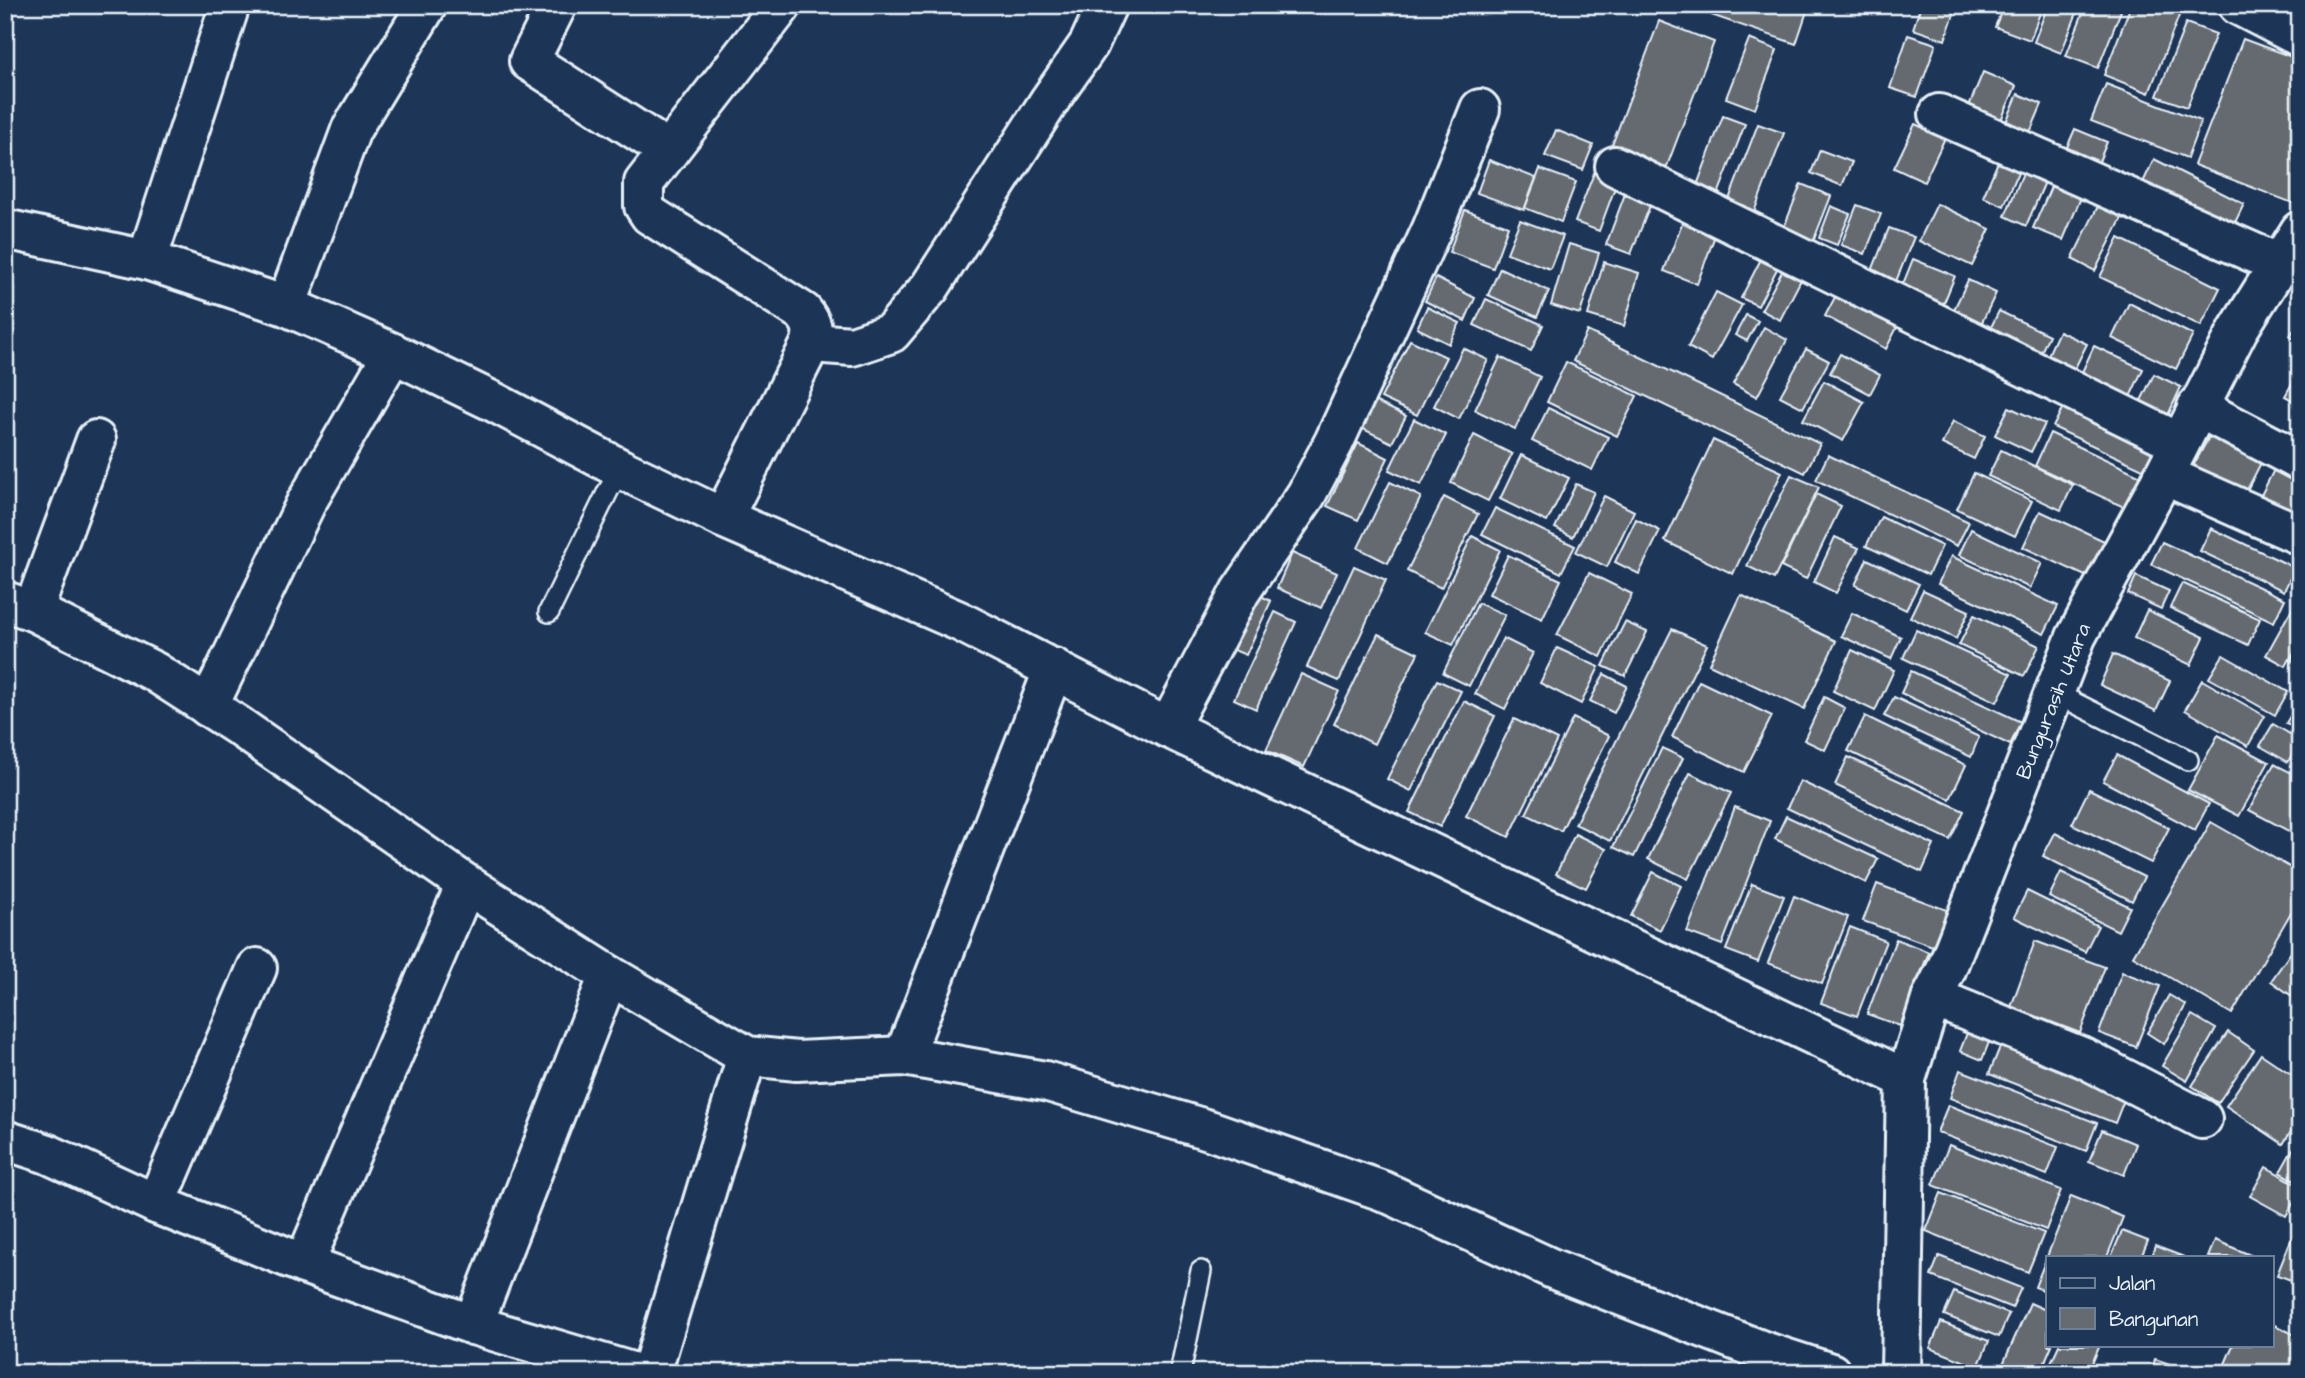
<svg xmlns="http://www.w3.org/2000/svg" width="2305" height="1378" font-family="'Architects Daughter',sans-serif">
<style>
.building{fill:#656b70;stroke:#e8f1f8;stroke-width:2}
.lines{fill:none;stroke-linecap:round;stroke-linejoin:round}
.lane-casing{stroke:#e8f1f8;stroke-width:24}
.street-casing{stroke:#e8f1f8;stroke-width:44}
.lane{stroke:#1d3557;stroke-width:19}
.street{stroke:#1d3557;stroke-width:38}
.labels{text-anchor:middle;stroke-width:7;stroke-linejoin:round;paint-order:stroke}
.street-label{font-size:21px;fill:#e8f1f8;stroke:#1d3557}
</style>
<rect width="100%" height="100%" fill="#1d3557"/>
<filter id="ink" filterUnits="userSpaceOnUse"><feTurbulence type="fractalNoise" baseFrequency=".0143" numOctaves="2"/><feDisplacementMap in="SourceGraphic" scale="14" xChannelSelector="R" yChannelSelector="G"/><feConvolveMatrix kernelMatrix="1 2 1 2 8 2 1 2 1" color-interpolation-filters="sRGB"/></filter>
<g filter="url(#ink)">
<!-- building -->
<g class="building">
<path d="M1715,5h94l-13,39 -85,-29z"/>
<path d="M1921,5h36l-12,35 -32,-11z"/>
<path d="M2004,5h39l-13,35 -35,-13z"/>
<path d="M2048,5h32l-19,48 -27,-11z"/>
<path d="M2086,5h29l7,3 -24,60 -32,-12z"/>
<path d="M2131,5h29l20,8 -31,80 -45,-18z"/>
<path d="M2277,5h23v13z"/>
<path d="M1659,21l55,21 -53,140 -55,-21z"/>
<path d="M2186,23l30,11 -29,73 -30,-11z"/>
<path d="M1908,35l28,9 -19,53 -27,-9z"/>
<path d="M1749,39l28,11 -22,59 -29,-11z"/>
<path d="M2243,39l57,21v140l-2,5 -104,-40z"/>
<path d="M1983,72l33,14 -22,50 -32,-13z"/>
<path d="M2106,84l95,37 -14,37 -96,-37z"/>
<path d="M2018,94l24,10 -16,38 -24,-11z"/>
<path d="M1723,116l22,8 -31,81 -21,-9z"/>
<path d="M1758,124l26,9 -30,79 -26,-10z"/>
<path d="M1915,124l30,14 -21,44 -30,-14z"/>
<path d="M2075,129l32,13 -14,34 -33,-13z"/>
<path d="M1556,130l37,15 -10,25 -38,-14z"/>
<path d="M1820,150l32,12 -10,24 -31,-13z"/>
<path d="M2000,157l21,9 -17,40 -21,-9z"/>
<path d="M2154,159l90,45 -15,31 -90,-44z"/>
<path d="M1489,160l47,18 -12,32 -47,-17z"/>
<path d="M1540,169l36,13 -15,40 -36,-14z"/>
<path d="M1594,173l23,9 -18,49 -24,-9z"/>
<path d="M2023,173l22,9 -19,44 -21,-10z"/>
<path d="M2054,180l29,13 -20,47 -30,-12z"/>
<path d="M1629,183l26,10 -24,61 -25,-9z"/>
<path d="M1801,184l30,12 -20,51 -30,-12z"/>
<path d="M2100,202l24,12 -29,57 -23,-12z"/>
<path d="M1937,204l53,25 -18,37 -53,-25z"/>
<path d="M1857,205l24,9 -16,40 -24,-9z"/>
<path d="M1831,206l19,8 -13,31 -18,-7z"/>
<path d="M1465,210l43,16 -15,42 -44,-16z"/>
<path d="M1684,218l33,12 -20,54 -33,-13z"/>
<path d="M1520,220l43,16 -13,33 -43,-16z"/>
<path d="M1889,228l25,9 -24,59 -24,-10z"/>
<path d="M2119,238l101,50 -19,38 -101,-49z"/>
<path d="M1569,244l30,9 -19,61 -29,-9z"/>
<path d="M1761,259l17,8 -20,39 -17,-8z"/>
<path d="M1913,259l42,17 -16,39 -42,-16z"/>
<path d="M1604,262l35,11 -15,53 -36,-11z"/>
<path d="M1785,266l18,10 -23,44 -19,-10z"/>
<path d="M1500,268l49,23 -12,26 -49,-22z"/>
<path d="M1436,278l39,20 -10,23 -40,-20z"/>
<path d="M1968,280l28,13 -21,44 -28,-13z"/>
<path d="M1843,282l61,32 -18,35 -61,-33z"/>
<path d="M1716,292l26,13 -30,55 -24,-13z"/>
<path d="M1486,299l57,26 -12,26 -57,-26z"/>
<path d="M2129,303l64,32 -17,34 -64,-31z"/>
<path d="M1427,307l33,16 -11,21 -32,-16z"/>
<path d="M1999,311l50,24 -12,26 -51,-24z"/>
<path d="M1746,315l12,6 -11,20 -12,-6z"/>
<path d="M2300,319v22l-10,-5z"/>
<path d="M1764,327l23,13 -30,57 -24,-13z"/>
<path d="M1587,331l233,113 -15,29 -232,-112z"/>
<path d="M2059,331l28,13 -18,36 -27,-12z"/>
<path d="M1410,340l36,17 -29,58 -36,-17z"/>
<path d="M2094,346l49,23 -18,39 -49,-23z"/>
<path d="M1463,348l25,12 -29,59 -25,-13z"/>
<path d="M1806,349l23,12 -26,47 -23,-12z"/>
<path d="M1840,354l40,21 -10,19 -40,-21z"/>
<path d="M1500,357l40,20 -25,52 -40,-19z"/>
<path d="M1566,362l71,34 -20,40 -70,-34z"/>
<path d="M2300,369v35l-15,-8z"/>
<path d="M2154,374l27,13 -17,37 -28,-13z"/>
<path d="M1824,381l40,21 -21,39 -40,-21z"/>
<path d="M2070,393l94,44 -17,34 -94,-44z"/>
<path d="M1372,400l34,16 -14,27 -33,-16z"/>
<path d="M2009,407l36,17 -14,28 -36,-17z"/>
<path d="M1548,408l60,29 -16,33 -60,-29z"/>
<path d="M1414,419l32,16 -25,50 -32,-15z"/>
<path d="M2300,420v34l-14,-7z"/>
<path d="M1953,421l32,15 -11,23 -32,-15z"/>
<path d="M2214,428l51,27 -21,41 -52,-28z"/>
<path d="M2050,433l91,43 -15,32 -91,-42z"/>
<path d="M1474,435l38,19 -24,47 -37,-18z"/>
<path d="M1713,440l69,32 -49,102 -68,-33z"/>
<path d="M1358,443l30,15 -30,62 -31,-14z"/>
<path d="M2001,450l72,35 -12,25 -73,-34z"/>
<path d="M1521,455l48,23 -22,44 -47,-23z"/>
<path d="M1828,455l141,67 -12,24 -141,-66z"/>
<path d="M2277,464l23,11v46l-41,-22z"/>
<path d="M1974,473l58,28 -17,35 -58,-27z"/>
<path d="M1791,475l28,12 -45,92 -27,-13z"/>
<path d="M1390,482l31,15 -33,66 -30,-15z"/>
<path d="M1576,484l18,8 -21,45 -18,-9z"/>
<path d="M1816,494l25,12 -35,73 -25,-12z"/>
<path d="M1604,496l30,15 -27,56 -31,-15z"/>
<path d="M1444,497l34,17 -37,74 -34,-17z"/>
<path d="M1495,508l80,38 -14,27 -79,-39z"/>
<path d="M2040,511l75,35 -17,36 -75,-35z"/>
<path d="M1881,517l61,29 -14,29 -62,-29z"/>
<path d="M1636,519l24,12 -21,43 -24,-12z"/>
<path d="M2211,528l84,40 -11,23 -84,-40z"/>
<path d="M1971,529l71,34 -12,25 -71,-33z"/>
<path d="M1472,536l28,14 -47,95 -28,-13z"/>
<path d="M1835,537l24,11 -23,45 -22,-11z"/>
<path d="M2162,542l123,57 -11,23 -123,-58z"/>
<path d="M1292,553l45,20 -16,35 -44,-20z"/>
<path d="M1508,555l53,25 -19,39 -53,-25z"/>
<path d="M1951,556l107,50 -14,28 -106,-50z"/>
<path d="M1867,559l52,25 -13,26 -51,-25z"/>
<path d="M1354,566l32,14 -47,101 -32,-14z"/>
<path d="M1589,573l43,21 -31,63 -44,-22z"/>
<path d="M2136,576l33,15 -8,18 -33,-15z"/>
<path d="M2182,583l78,36 -12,26 -78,-37z"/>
<path d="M1247,589l24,12 -25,54 -25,-10z"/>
<path d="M1923,590l46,21 -13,28 -46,-22z"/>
<path d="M2300,594v47l-14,25 -20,-11z"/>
<path d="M1741,595l95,46 -32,68 -95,-45z"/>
<path d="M1478,603l27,12 -36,71 -26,-13z"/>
<path d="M2147,610l57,27 -13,28 -57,-27z"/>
<path d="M1275,612l21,10 -40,87 -22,-10z"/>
<path d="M1852,613l49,24 -10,22 -50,-23z"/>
<path d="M1974,615l65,31 -15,30 -65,-31z"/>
<path d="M1625,622l22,10 -22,44 -22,-10z"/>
<path d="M1672,629l35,16 -97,196 -35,-17z"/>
<path d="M1916,630l95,44 -14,28 -94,-44z"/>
<path d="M1378,634l40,19 -44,91 -40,-20z"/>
<path d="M1503,638l30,15 -28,56 -30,-15z"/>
<path d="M2300,645v19l-9,-4z"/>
<path d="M1557,648l42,19 -18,37 -41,-21z"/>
<path d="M1852,650l42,20 -19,41 -42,-20z"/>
<path d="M2113,654l57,27 -14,30 -56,-26z"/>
<path d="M2223,655l65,37 -13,23 -66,-37z"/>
<path d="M1911,671l110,51 -11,23 -109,-52z"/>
<path d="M1301,674l38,17 -35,76 -38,-17z"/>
<path d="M1604,674l23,12 -13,27 -24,-12z"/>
<path d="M1437,680l24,11 -50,100 -24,-12z"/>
<path d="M2202,680l63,36 -17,30 -63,-36z"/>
<path d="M1699,681l73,35 -28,56 -72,-35z"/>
<path d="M1824,697l21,11 -20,42 -21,-10z"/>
<path d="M1894,697l85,40 -8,20 -87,-41z"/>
<path d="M2300,699v31l-14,-7z"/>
<path d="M1464,701l31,15 -55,111 -31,-15z"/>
<path d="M1865,716l101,49 -16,34 -102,-48z"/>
<path d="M1573,718l36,18 -48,95 -35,-17z"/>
<path d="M1514,719l43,21 -48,97 -43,-21z"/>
<path d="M2273,724l27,16 -12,22 -28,-16z"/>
<path d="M2218,735l51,27 -30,54 -51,-26z"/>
<path d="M1662,748l21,10 -49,99 -21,-10z"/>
<path d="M2117,755l92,49 -14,26 -92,-49z"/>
<path d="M1848,757l116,54 -14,29 -115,-55z"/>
<path d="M2274,764l26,13v60l-51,-27z"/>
<path d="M1690,773l41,20 -43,86 -40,-20z"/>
<path d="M1800,781l134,64 -12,27 -135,-64z"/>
<path d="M2089,789l80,39 -18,35 -79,-39z"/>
<path d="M1735,807l35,14 -48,124 -35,-13z"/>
<path d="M1786,816l92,43 -12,24 -91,-44z"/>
<path d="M2211,822l89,51v24l-68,117 -99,-58z"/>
<path d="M2055,833l89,44 -12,24 -89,-45z"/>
<path d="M1575,834l31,15 -20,39 -30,-14z"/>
<path d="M1653,872l28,14 -21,44 -29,-14z"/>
<path d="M2061,872l69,35 -12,24 -69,-34z"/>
<path d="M1752,884l32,12 -26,66 -32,-12z"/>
<path d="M1877,884l75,28 -14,36 -75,-27z"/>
<path d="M2027,891l71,35 -13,26 -71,-35z"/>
<path d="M1794,896l54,21 -26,67 -54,-21z"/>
<path d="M1850,927l36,14 -29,75 -36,-13z"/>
<path d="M1896,939l33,13 -29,74 -33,-12z"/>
<path d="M2035,941l70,26 -25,66 -69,-26z"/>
<path d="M2298,942l2,1v59l-29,-21z"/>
<path d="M2122,972l38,14 -24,61 -37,-14z"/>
<path d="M2169,995l17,10 -22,39 -17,-11z"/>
<path d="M2192,1015l24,14 -29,52 -25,-15z"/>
<path d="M1969,1028l22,9 -9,23 -22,-9z"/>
<path d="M2228,1032l26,18 -36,53 -26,-17z"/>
<path d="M2004,1037l125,50 -14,36 -126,-49z"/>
<path d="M2261,1054l39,26v38l-17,26 -57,-38z"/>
<path d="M1960,1070l137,53 -11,28 -136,-53z"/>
<path d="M1948,1105l110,42 -11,28 -110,-43z"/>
<path d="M2102,1130l34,14 -12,31 -35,-14z"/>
<path d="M1949,1145l112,45 -15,40 -113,-45z"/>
<path d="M2293,1149l7,3v31l-20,-11z"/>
<path d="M2266,1167l34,19v5l-14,25 -36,-20z"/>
<path d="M1941,1193l103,40 -16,39 -102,-41z"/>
<path d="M2071,1196l52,21 -16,40h-59v35l-13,-5z"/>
<path d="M2300,1217v66l-23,-8z"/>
<path d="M2122,1231l26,10 -7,16h-30z"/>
<path d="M2215,1240l40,17h-47z"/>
<path d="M2155,1246l29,11h-33z"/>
<path d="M1939,1256l82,32 -9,20 -81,-32z"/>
<path d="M1954,1292l55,22 -10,23 -55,-22z"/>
<path d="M2030,1303l18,8v34h4l-12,28h-41z"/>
<path d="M1941,1322l48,19 -11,26 -48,-19z"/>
<path d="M2272,1324l28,13 -2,36h-58l-16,-7 9,-21h39z"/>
<path d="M2059,1345h41l-12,28h-42z"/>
<path d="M2155,1359l41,14h-45z"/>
</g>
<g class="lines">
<!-- lane casing -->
<g class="lane-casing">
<g id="lane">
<path d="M549,612l59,-121 13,-22"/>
<path d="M2055,693l133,67"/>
<path d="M1180,1373l21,-102"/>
</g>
</g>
<!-- street casing -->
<g class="street-casing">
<g id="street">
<path d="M557,5l-28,56 140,90"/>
<path d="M2238,5l62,32"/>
<path d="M1939,114l340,150"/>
<path d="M1615,166l565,277"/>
<path d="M5,229l142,31 139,46 107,47 101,49 127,67 102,49 236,103 209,107 738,351"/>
<path d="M147,260l83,-255"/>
<path d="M286,306l65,-176 76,-125"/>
<path d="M811,343l41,3 39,-13 39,-46 120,-187 39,-56 18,-39"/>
<path d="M2197,407l103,54"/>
<path d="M2164,475l136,60"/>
<path d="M723,518l88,-175c3,-14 1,-20 -8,-31l-153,-97 -6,-9v-23l138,-178"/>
<path d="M5,601l28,10 122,61 85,55 226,157 143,91 138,81 50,5 107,-5 141,25 164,49 174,61 170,78 210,82 68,22"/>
<path d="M33,611l63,-171"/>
<path d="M208,707l98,-204 87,-150"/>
<path d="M1168,728l72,-136 66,-97 28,-53 98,-213 48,-120"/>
<path d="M1932,997l152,61 118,61"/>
<path d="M904,1056l150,-388"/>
<path d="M5,1140l43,14 108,50 148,60 169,61 162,48"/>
<path d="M156,1204l101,-236"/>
<path d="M304,1264l162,-380"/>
<path d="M473,1325l136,-350"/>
<path d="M651,1373l96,-317"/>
<path d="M1901,1373l5,-294 26,-82 14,-27 130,-333 88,-162 74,-145 62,-99"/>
</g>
</g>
<!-- lane -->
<use href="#lane" class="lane"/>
<!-- street -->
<use href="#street" class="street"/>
</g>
</g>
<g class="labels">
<!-- street labels -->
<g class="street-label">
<text transform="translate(2053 701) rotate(-68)" y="7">Bungurasih Utara</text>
</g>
</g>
<!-- margin -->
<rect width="2305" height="1378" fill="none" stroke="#1d3557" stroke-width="28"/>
<rect x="14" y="14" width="2277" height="1350" fill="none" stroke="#e8f1f8" stroke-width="2.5" filter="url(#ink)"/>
<!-- legend -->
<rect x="2046" y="1256" width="228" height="91" fill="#1d3557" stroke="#6e8097" stroke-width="2"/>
<rect x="2060" y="1278" width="35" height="10" fill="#1d3557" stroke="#6e8097" stroke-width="2"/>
<text x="2109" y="1290" font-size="21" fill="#e8f1f8">Jalan</text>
<rect x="2060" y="1308" width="35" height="21" fill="#656b70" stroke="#6e8097" stroke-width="2"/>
<text x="2109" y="1326" font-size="21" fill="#e8f1f8">Bangunan</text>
</svg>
